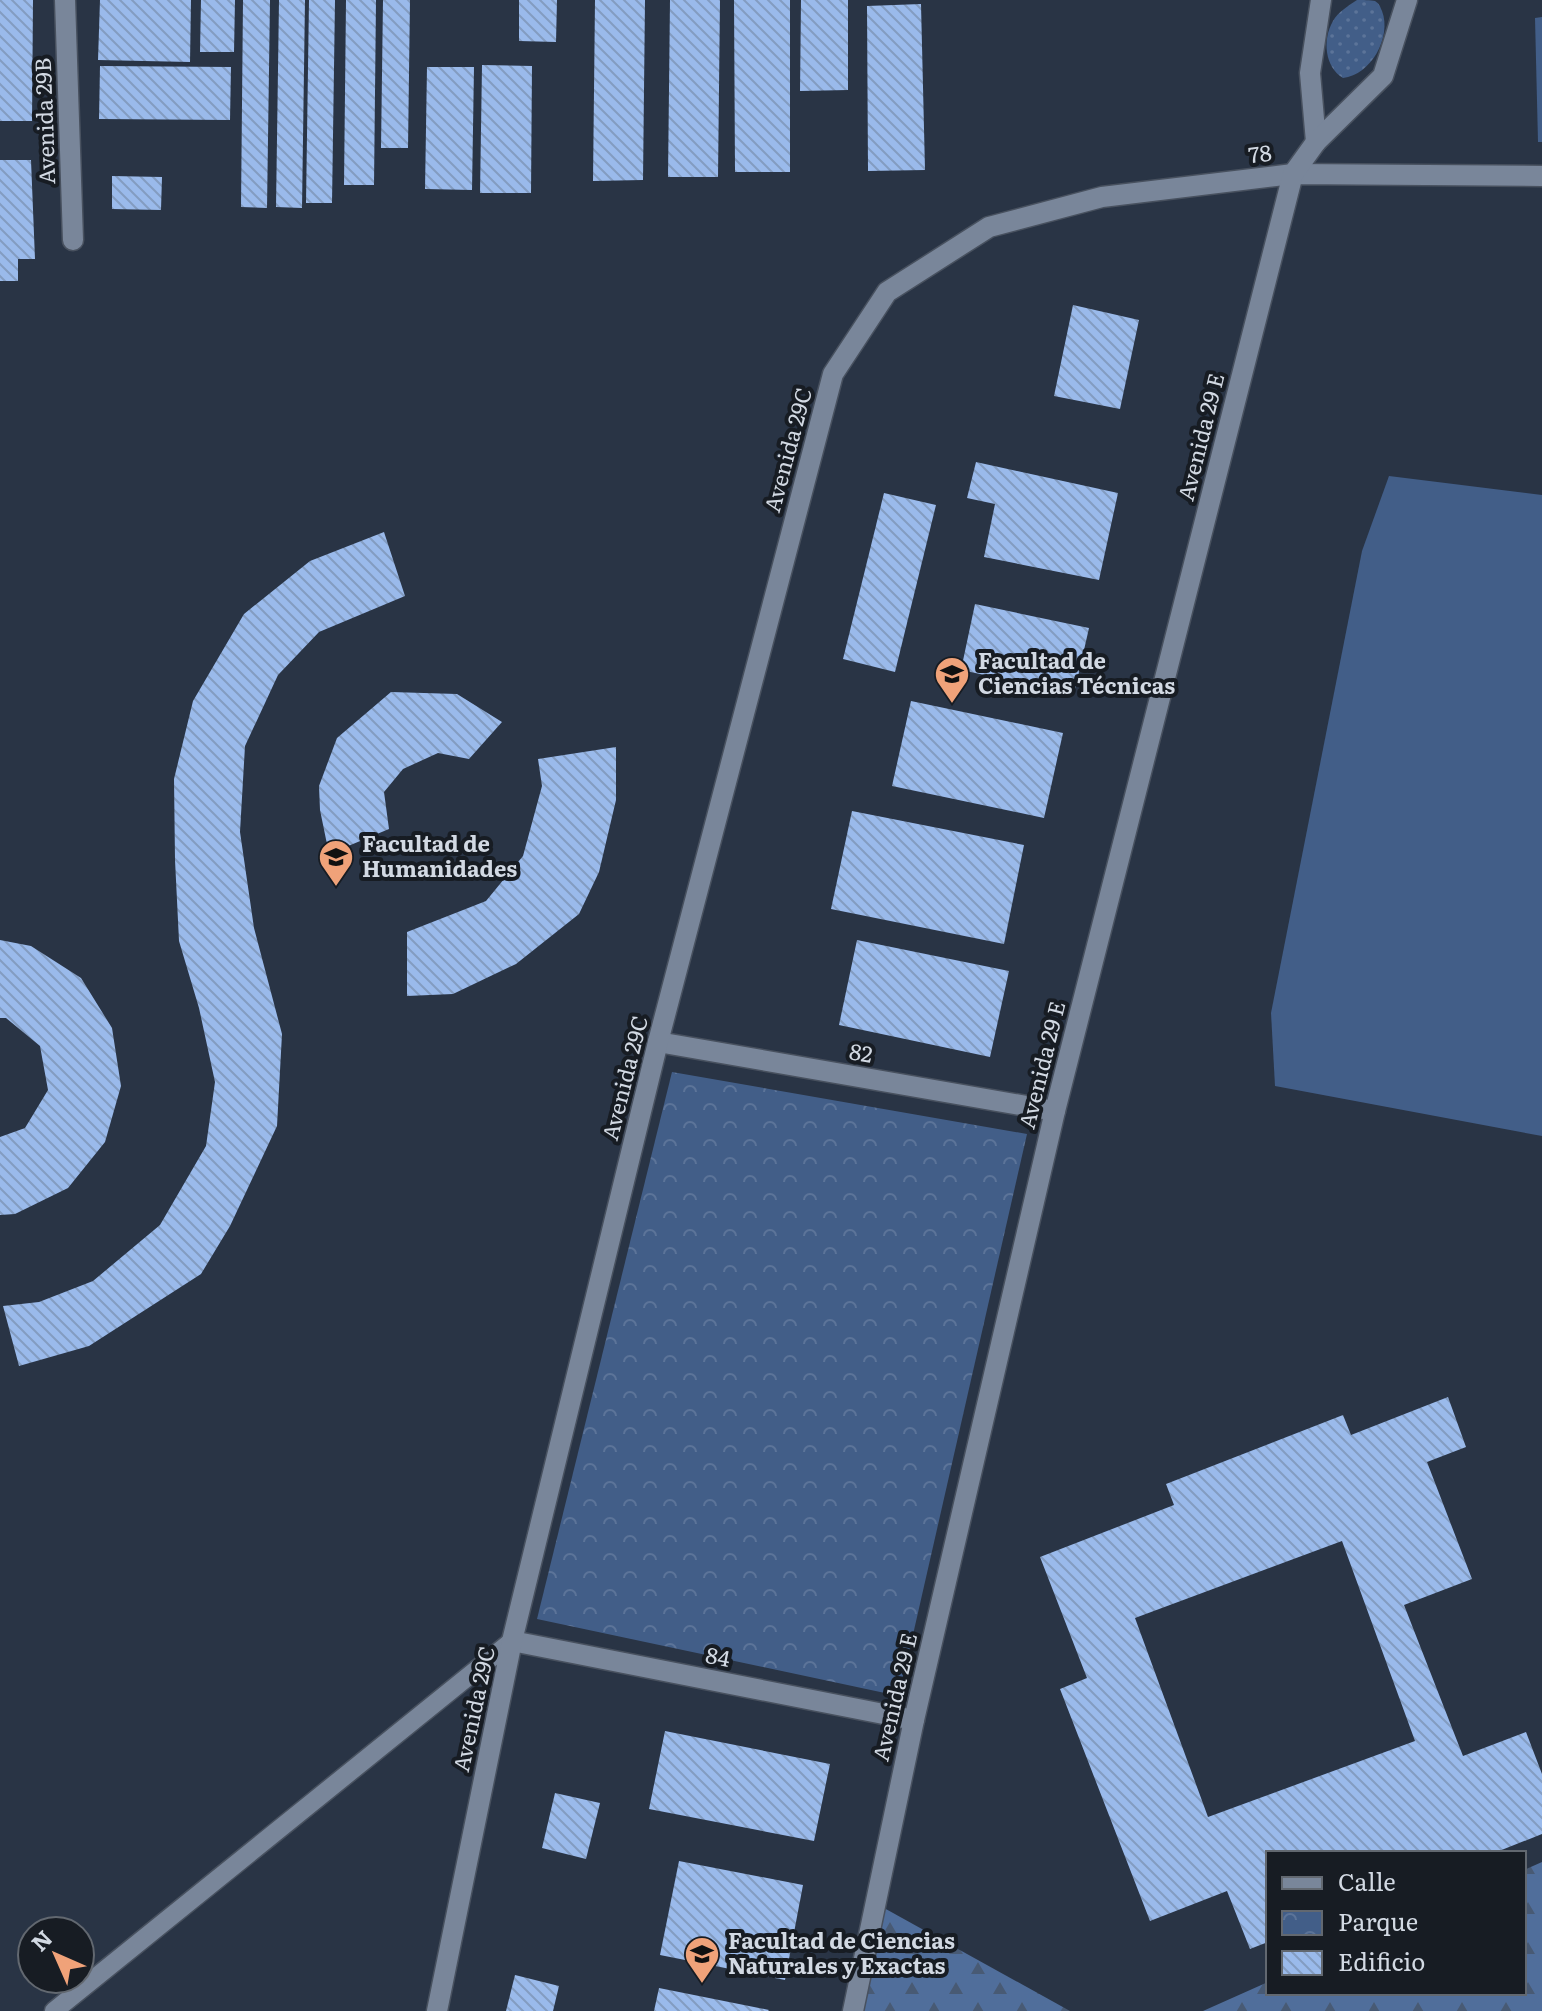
<svg xmlns="http://www.w3.org/2000/svg" width="1542" height="2011" font-family="Literata,serif">
<style>
.grass{fill:url(#grass-dots)}
.forest{fill:url(#forest-firs)}
.park{fill:url(#park-crowns)}
.garden{fill:#425e88}
.building{fill:url(#building-back-hatch);fill-rule:evenodd}
.lines{fill:none;stroke-linecap:round;stroke-linejoin:round}
.service-casing{stroke:#48515f;stroke-width:21}
.minor-casing{stroke:#48515f;stroke-width:23}
.service{stroke:#79869a;stroke-width:18}
.minor{stroke:#79869a;stroke-width:20}
.labels{text-anchor:middle;stroke-width:8;stroke-linejoin:round;paint-order:stroke}
.street-label{font-size:22px;fill:#d2d9e3;stroke:#171c23}
.poi-label{font-size:22px;font-weight:bold;fill:#d2d9e3;stroke:#171c23;text-anchor:start}
</style>
<defs>
<pattern id="grass-dots" width="8" height="8" patternUnits="userSpaceOnUse" patternTransform="scale(2)"><rect width="8" height="8" fill="#425e88"/><path d="M2 2h.1M6 6h.1" fill="none" stroke="#5c7499" stroke-width="1.8" stroke-linecap="round"/></pattern>
<pattern id="forest-firs" width="22" height="20" patternUnits="userSpaceOnUse" patternTransform="scale(2)"><rect width="22" height="20" fill="#506e9b"/><path d="M5 1l3.5 6h-7zM16 11l3.5 6h-7z" fill="#485a74"/></pattern>
<pattern id="park-crowns" width="20" height="18" patternUnits="userSpaceOnUse" patternTransform="scale(2)"><rect width="20" height="18" fill="#425e88"/><path d="M2 6a3 3 0 1 1 6 0M12 15a3 3 0 1 1 6 0" fill="none" stroke="#5c7499"/></pattern>
<pattern id="building-back-hatch" width="6" height="6" patternUnits="userSpaceOnUse" patternTransform="scale(2)"><rect width="6" height="6" fill="#9abaeb"/><path d="M-1 5l2 2M0 0l6 6M5-1l2 2" fill="none" stroke="#839cc1"/></pattern>
</defs>
<rect width="100%" height="100%" fill="#293445"/>
<!-- grass -->
<path class="grass" d="M1357,0c5,0 14,0 18,1 5,3 5,6 7,10 10,26 -11,64 -39,67 -18,-11 -21,-38 -10,-57 5,-9 15,-15 24,-21z"/>
<!-- forest -->
<g class="forest">
<path d="M1542,1862v149h-339l65,-29v11h256v-123z"/>
<path d="M875,1903l195,108h-217z"/>
</g>
<!-- park -->
<path class="park" d="M672,1072l355,62 -128,562 -362,-77z"/>
<!-- garden -->
<g class="garden">
<path d="M1542,17v125h-4l-3,-124z"/>
<path d="M1389,476l153,19v641l-267,-50 -4,-73 91,-462z"/>
</g>
<!-- building -->
<g class="building">
<path d="M0,0h33l-1,121h-32z"/>
<path d="M100,0h91l-1,62 -92,-2z"/>
<path d="M201,0h34l-1,52h-34z"/>
<path d="M243,0h27l-3,208 -26,-1z"/>
<path d="M279,0h26l-3,208 -26,-1z"/>
<path d="M309,0h26l-3,203h-26z"/>
<path d="M346,0h30l-2,185h-30z"/>
<path d="M383,0h27l-2,148h-27z"/>
<path d="M519,0h38l-1,42 -37,-1z"/>
<path d="M595,0h50l-2,180 -50,1z"/>
<path d="M670,0h50l-2,177h-50z"/>
<path d="M734,0h56v172h-55z"/>
<path d="M801,0h47v90l-48,1z"/>
<path d="M921,4l4,166 -57,1 -1,-165z"/>
<path d="M482,65l50,1 -1,127h-51z"/>
<path d="M100,66l131,1 -1,53 -131,-1z"/>
<path d="M427,67h47l-2,123 -47,-1z"/>
<path d="M0,160h31l4,99h-17v22h-18z"/>
<path d="M112,176l50,1 -1,33 -49,-1z"/>
<path d="M1073,305l66,15 -19,89 -66,-13z"/>
<path d="M976,462l142,31 -19,87 -115,-23 11,-53 -28,-6z"/>
<path d="M884,493l52,12 -41,167 -52,-13z"/>
<path d="M384,532l21,64 -86,36 -41,43 -33,71 -5,86 14,96 28,106 -5,92 -47,100 -29,48 -112,72 -70,20 -16,-60 36,-4 54,-21 67,-56 46,-79 9,-64 -16,-74 -20,-67 -4,-81 -1,-81 19,-78 51,-87 66,-53z"/>
<path d="M975,604l114,24 -15,66 -113,-24z"/>
<path d="M391,692l66,2 45,28 -33,37 -31,-6 -35,16 -19,23 5,37 -60,25 -9,-44 -1,-24 18,-48z"/>
<path d="M911,701l152,32 -19,85 -152,-32z"/>
<path d="M616,747v53l-17,72 -20,42 -63,50 -63,30 -46,2v-64l79,-31 37,-45 19,-70 -4,-27z"/>
<path d="M852,811l172,34 -20,99 -173,-35z"/>
<path d="M0,940l31,6 50,32 31,50 9,58 -16,56 -37,46 -53,26 -15,1v-78l25,-9 23,-38 -8,-44 -34,-28h-6z"/>
<path d="M857,940l152,31 -19,86 -151,-32z"/>
<path d="M1448,1397l18,50 -39,15 45,117 -68,26 59,151 63,-24 16,42v60l-48,19h-226v89l-18,7 -23,-58 -77,30 -90,-232 27,-11 -47,-121 134,-52 -8,-21 177,-69 8,20zM1342,1541l73,200 -207,76 -73,-199z"/>
<path d="M665,1731l165,33 -16,77 -165,-32z"/>
<path d="M555,1793l45,10 -14,56 -44,-11z"/>
<path d="M679,1861l124,24 -18,95 -125,-25z"/>
<path d="M515,1975l44,11 -6,25h-47z"/>
<path d="M659,1988l110,22 -1,1h-114z"/>
</g>
<g class="lines">
<!-- service casing -->
<g class="service-casing">
<path id="service" d="M54,2011l458,-370"/>
</g>
<!-- minor casing -->
<g class="minor-casing">
<g id="minor">
<path d="M65,0l8,240"/>
<path d="M1316,142l-6,-69 11,-73"/>
<path d="M658,1042l397,69"/>
<path d="M512,1641l402,79"/>
<path d="M437,2011l75,-370 146,-599 175,-668 54,-82 102,-65 113,-30 191,-23 249,2"/>
<path d="M853,2011l61,-291 141,-609 238,-937 23,-32 67,-66 24,-76"/>
</g>
</g>
<!-- service -->
<use href="#service" class="service"/>
<!-- minor -->
<use href="#minor" class="minor"/>
</g>
<!-- icons -->
<defs>
<g id="university-pin" transform="scale(1.8)"><path d="M0 17L-7.5 6A9.5 9.5 0 1 1 7.5 6Z" fill="#f0a279" stroke="#171c23"/><path d="M0-5L7-2L0 1L-7-2ZM-4 1L0 2.5L4 1V4Q0 6-4 4Z" fill="#111"/></g>
</defs>
<g fill-rule="evenodd">
<use href="#university-pin" x="952" y="674"/>
<use href="#university-pin" x="336" y="857"/>
<use href="#university-pin" x="702" y="1954"/>
</g>
<g class="labels">
<!-- street labels -->
<g class="street-label">
<text transform="translate(45 121) rotate(-92)" y="8">Avenida 29B</text>
<text transform="translate(1260 154) rotate(-7)" y="8">78</text>
<text transform="translate(1201 437) rotate(-76)" y="8">Avenida 29 E</text>
<text transform="translate(788 450) rotate(-75)" y="8">Avenida 29C</text>
<text transform="translate(861 1053) rotate(10)" y="8">82</text>
<text transform="translate(1042 1065) rotate(-76)" y="8">Avenida 29 E</text>
<text transform="translate(625 1078) rotate(-76)" y="8">Avenida 29C</text>
<text transform="translate(718 1657) rotate(11)" y="8">84</text>
<text transform="translate(895 1697) rotate(-77)" y="8">Avenida 29 E</text>
<text transform="translate(474 1709) rotate(-78)" y="8">Avenida 29C</text>
</g>
<!-- poi labels -->
<g class="poi-label">
<text x="978" y="669">Facultad de<tspan x="978" dy="25">Ciencias Técnicas</tspan></text>
<text x="362" y="852">Facultad de<tspan x="362" dy="25">Humanidades</tspan></text>
<text x="728" y="1949">Facultad de Ciencias<tspan x="728" dy="25">Naturales y Exactas</tspan></text>
</g>
</g>
<!-- legend -->
<rect x="1266" y="1851" width="260" height="144" fill="#171c23" stroke="#626870" stroke-width="2"/>
<rect x="1282" y="1877" width="40" height="12" fill="#79869a" stroke="#626870" stroke-width="2"/>
<text x="1338" y="1891" font-size="24" fill="#d2d9e3">Calle</text>
<rect x="1282" y="1911" width="40" height="24" fill="url(#park-crowns)" stroke="#626870" stroke-width="2"/>
<text x="1338" y="1931" font-size="24" fill="#d2d9e3">Parque</text>
<rect x="1282" y="1951" width="40" height="24" fill="url(#building-back-hatch)" stroke="#626870" stroke-width="2"/>
<text x="1338" y="1971" font-size="24" fill="#d2d9e3">Edificio</text>
<!-- north arrow -->
<g transform="translate(56 1955) rotate(315)"><circle r="38" fill="#171c23" stroke="#626870" stroke-width="2"/>
<path d="M0-6L14 30L0 20L-14 30Z" fill="#f0a279"/>
<text y="-12" font-size="22" font-weight="bold" text-anchor="middle" fill="#d2d9e3">N</text>
</g>
</svg>
